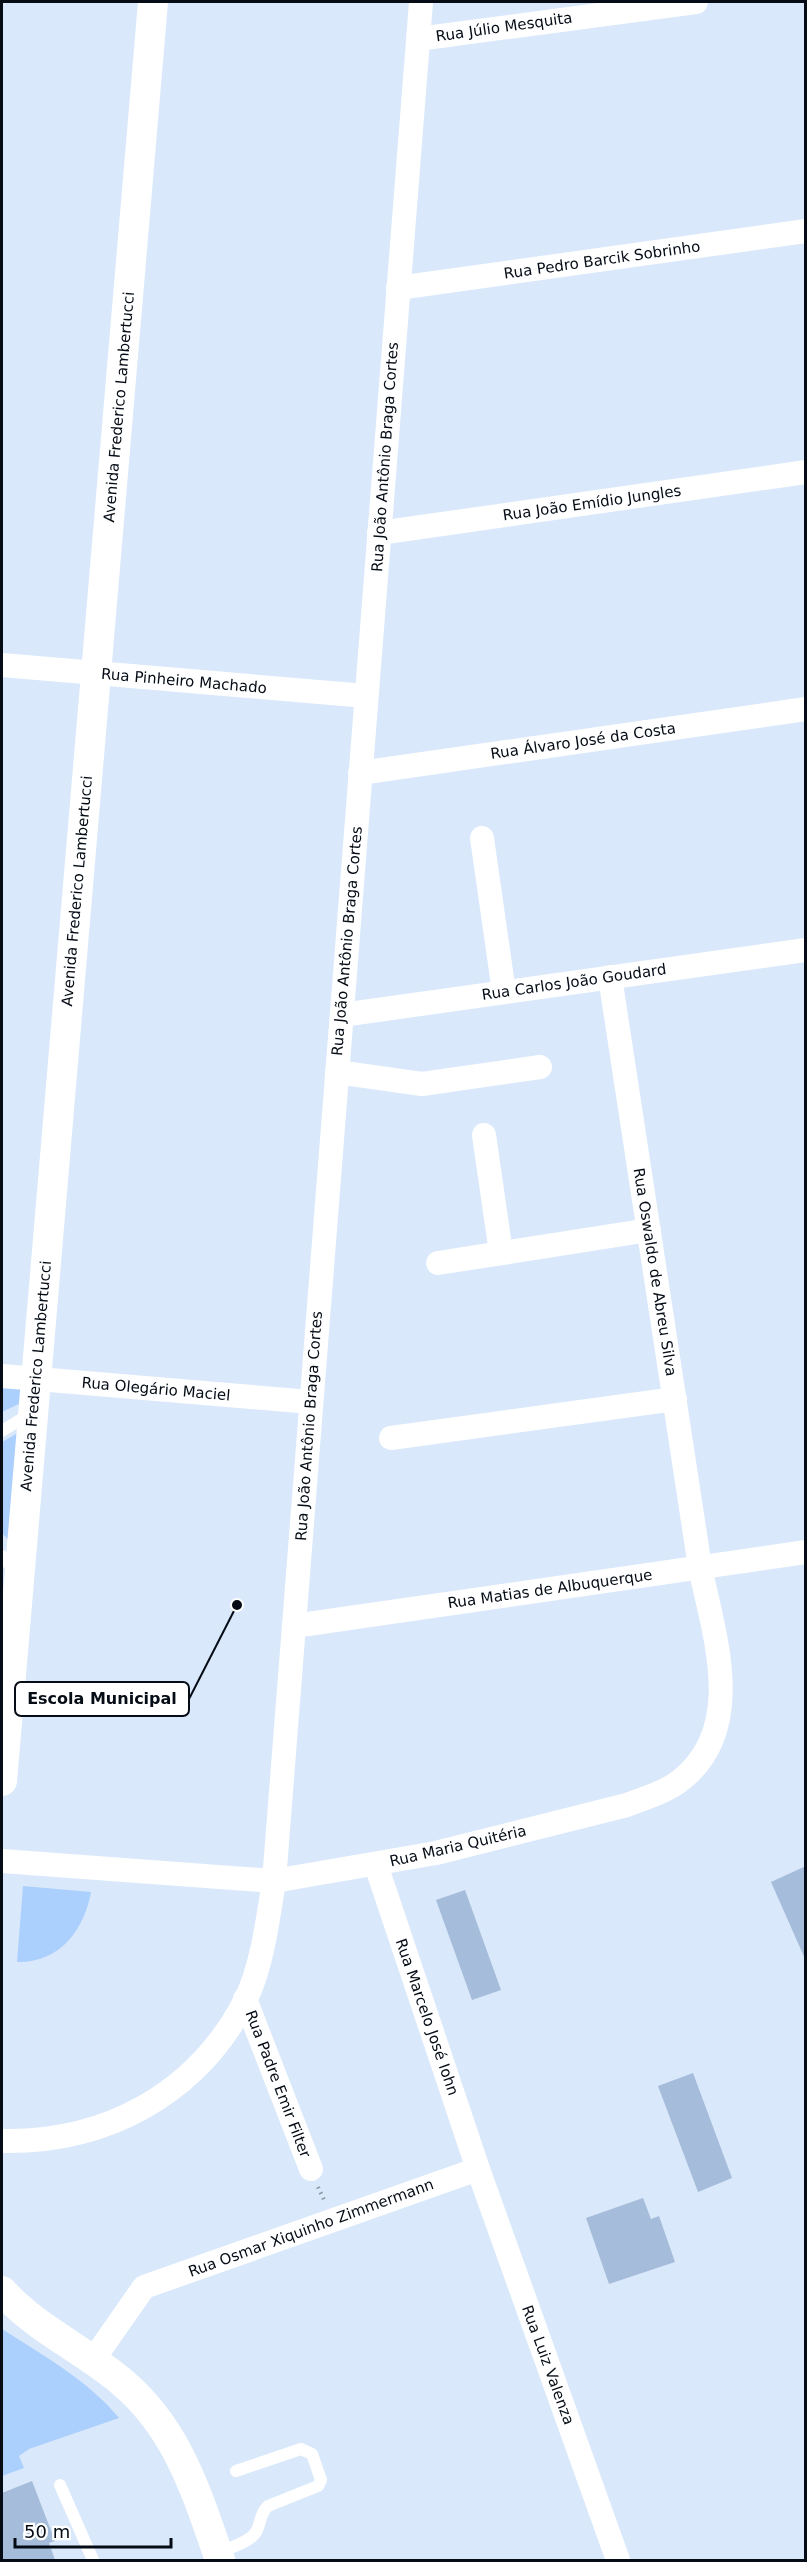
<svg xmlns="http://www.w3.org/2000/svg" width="807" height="2562" font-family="'DejaVu Sans',sans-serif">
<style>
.green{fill:#acd0fd}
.building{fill:#a5bcda}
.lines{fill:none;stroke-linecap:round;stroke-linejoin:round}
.path{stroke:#8a96a5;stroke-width:4;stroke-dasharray:1.5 4.5;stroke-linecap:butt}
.service{stroke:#fff;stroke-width:12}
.minor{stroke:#fff;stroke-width:24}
.tertiary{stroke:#fff;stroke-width:30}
.labels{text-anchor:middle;stroke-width:6;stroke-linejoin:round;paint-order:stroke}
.street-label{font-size:15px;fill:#050c16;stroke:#fff}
.leader{fill:none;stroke:#050c16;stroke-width:2}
.callout-dot{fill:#050c16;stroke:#fff;stroke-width:2}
.callout{fill:#fff;stroke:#050c16;stroke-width:2}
.callout-label{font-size:16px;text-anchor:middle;font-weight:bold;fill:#050c16}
</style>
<rect width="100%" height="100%" fill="#d9e8fa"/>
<!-- green -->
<g class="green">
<path d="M2,1382l14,2 13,15 -27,13z"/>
<path d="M23,1430l-5,120 -16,-17v-91z"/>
<path d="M23,1886l68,6c-7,38 -31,71 -74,70z"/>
<path d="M2,2329c40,26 86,51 117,89l-90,31 -10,7 5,12 -22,8z"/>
</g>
<!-- building -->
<g class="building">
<path d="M806,1866v95l-35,-79z"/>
<path d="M465,1890l36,100 -29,10 -36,-100z"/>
<path d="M693,2073l39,105 -34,14 -40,-106z"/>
<path d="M643,2198l8,21 8,-3 16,46 -66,22 -23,-66z"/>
<path d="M32,2481l23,60 -6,2 6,17h-53v-67z"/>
</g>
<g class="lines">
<!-- path -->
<path class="path" d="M318,2187l7,15"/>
<!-- service -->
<g class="service">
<path d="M2,1431l29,-18"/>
<path d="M2,1556l14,17"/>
<path d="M60,2485l33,75"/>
<path d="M218,2553c11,-5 31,-10 38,-21 5,-9 4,-19 12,-26l50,-20 3,-6 -9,-26 -11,-5 -65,22"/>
</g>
<!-- minor -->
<g class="minor">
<path d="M418,39l278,-37"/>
<path d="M398,288l408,-57"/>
<path d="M379,533l427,-61"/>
<path d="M2,665l364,31"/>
<path d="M360,773l446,-64"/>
<path d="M482,838l22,154"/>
<path d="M342,1015l464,-65"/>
<path d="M337,1072l85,12 118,-17"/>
<path d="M484,1135l17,118"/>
<path d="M438,1263l211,-33"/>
<path d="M2,1376l309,26"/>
<path d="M391,1438l284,-39"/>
<path d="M294,1626l512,-74"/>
<path d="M2,1861l272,20 162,-28 191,-48c18,-7 39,-13 54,-25 66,-52 33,-145 19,-213l-90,-590"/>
<path d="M376,1865l102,304 140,391"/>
<path d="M245,1999l66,170"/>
<path d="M2,2141c103,2 194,-46 243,-140 17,-33 23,-83 29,-120l147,-1879"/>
<path d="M93,2360l51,-73 334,-118"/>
</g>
<!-- tertiary -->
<g class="tertiary">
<path d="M2,1781l151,-1779"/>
<path d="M2,2291c34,38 81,58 120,91 56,47 75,112 98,178"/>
</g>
</g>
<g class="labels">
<!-- street labels -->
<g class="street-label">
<text transform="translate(504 27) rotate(-8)" y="5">Rua Júlio Mesquita</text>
<text transform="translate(602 260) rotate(-8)" y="5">Rua Pedro Barcik Sobrinho</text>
<text transform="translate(119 407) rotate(-85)" y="5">Avenida Frederico Lambertucci</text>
<text transform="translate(385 457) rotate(-86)" y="5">Rua João Antônio Braga Cortes</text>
<text transform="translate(592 503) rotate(-8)" y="5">Rua João Emídio Jungles</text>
<text transform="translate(184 681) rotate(5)" y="5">Rua Pinheiro Machado</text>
<text transform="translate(583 741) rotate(-8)" y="5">Rua Álvaro José da Costa</text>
<text transform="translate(77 891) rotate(-85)" y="5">Avenida Frederico Lambertucci</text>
<text transform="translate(347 941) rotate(-85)" y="5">Rua João Antônio Braga Cortes</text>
<text transform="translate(574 982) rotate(-8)" y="5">Rua Carlos João Goudard</text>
<text transform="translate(655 1272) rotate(81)" y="5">Rua Oswaldo de Abreu Silva</text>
<text transform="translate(36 1376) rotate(-85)" y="5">Avenida Frederico Lambertucci</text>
<text transform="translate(156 1389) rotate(5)" y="5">Rua Olegário Maciel</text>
<text transform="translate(309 1426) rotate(-86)" y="5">Rua João Antônio Braga Cortes</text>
<text transform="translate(550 1589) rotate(-8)" y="5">Rua Matias de Albuquerque</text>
<text transform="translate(458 1846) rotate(-13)" y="5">Rua Maria Quitéria</text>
<text transform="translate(427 2017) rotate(71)" y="5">Rua Marcelo José Iohn</text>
<text transform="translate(278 2084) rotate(69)" y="5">Rua Padre Emir Filter</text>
<text transform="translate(311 2228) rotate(-20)" y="5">Rua Osmar Xiquinho Zimmermann</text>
<text transform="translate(548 2365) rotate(70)" y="5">Rua Luiz Valenza</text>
</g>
</g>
<!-- callouts -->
<path class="leader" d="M237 1605L189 1699"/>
<circle class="callout-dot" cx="237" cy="1605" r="6"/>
<rect class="callout" x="15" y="1682" width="174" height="34" rx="6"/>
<g class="callout-label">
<text x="102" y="1704">Escola Municipal</text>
</g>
<!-- border -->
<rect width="807" height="2562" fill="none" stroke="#050c16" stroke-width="6"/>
<!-- scale -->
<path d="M15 2538v9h156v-9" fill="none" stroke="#050c16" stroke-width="3"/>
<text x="24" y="2538" font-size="18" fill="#050c16" stroke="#ffffff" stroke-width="4.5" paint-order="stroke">50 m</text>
</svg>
